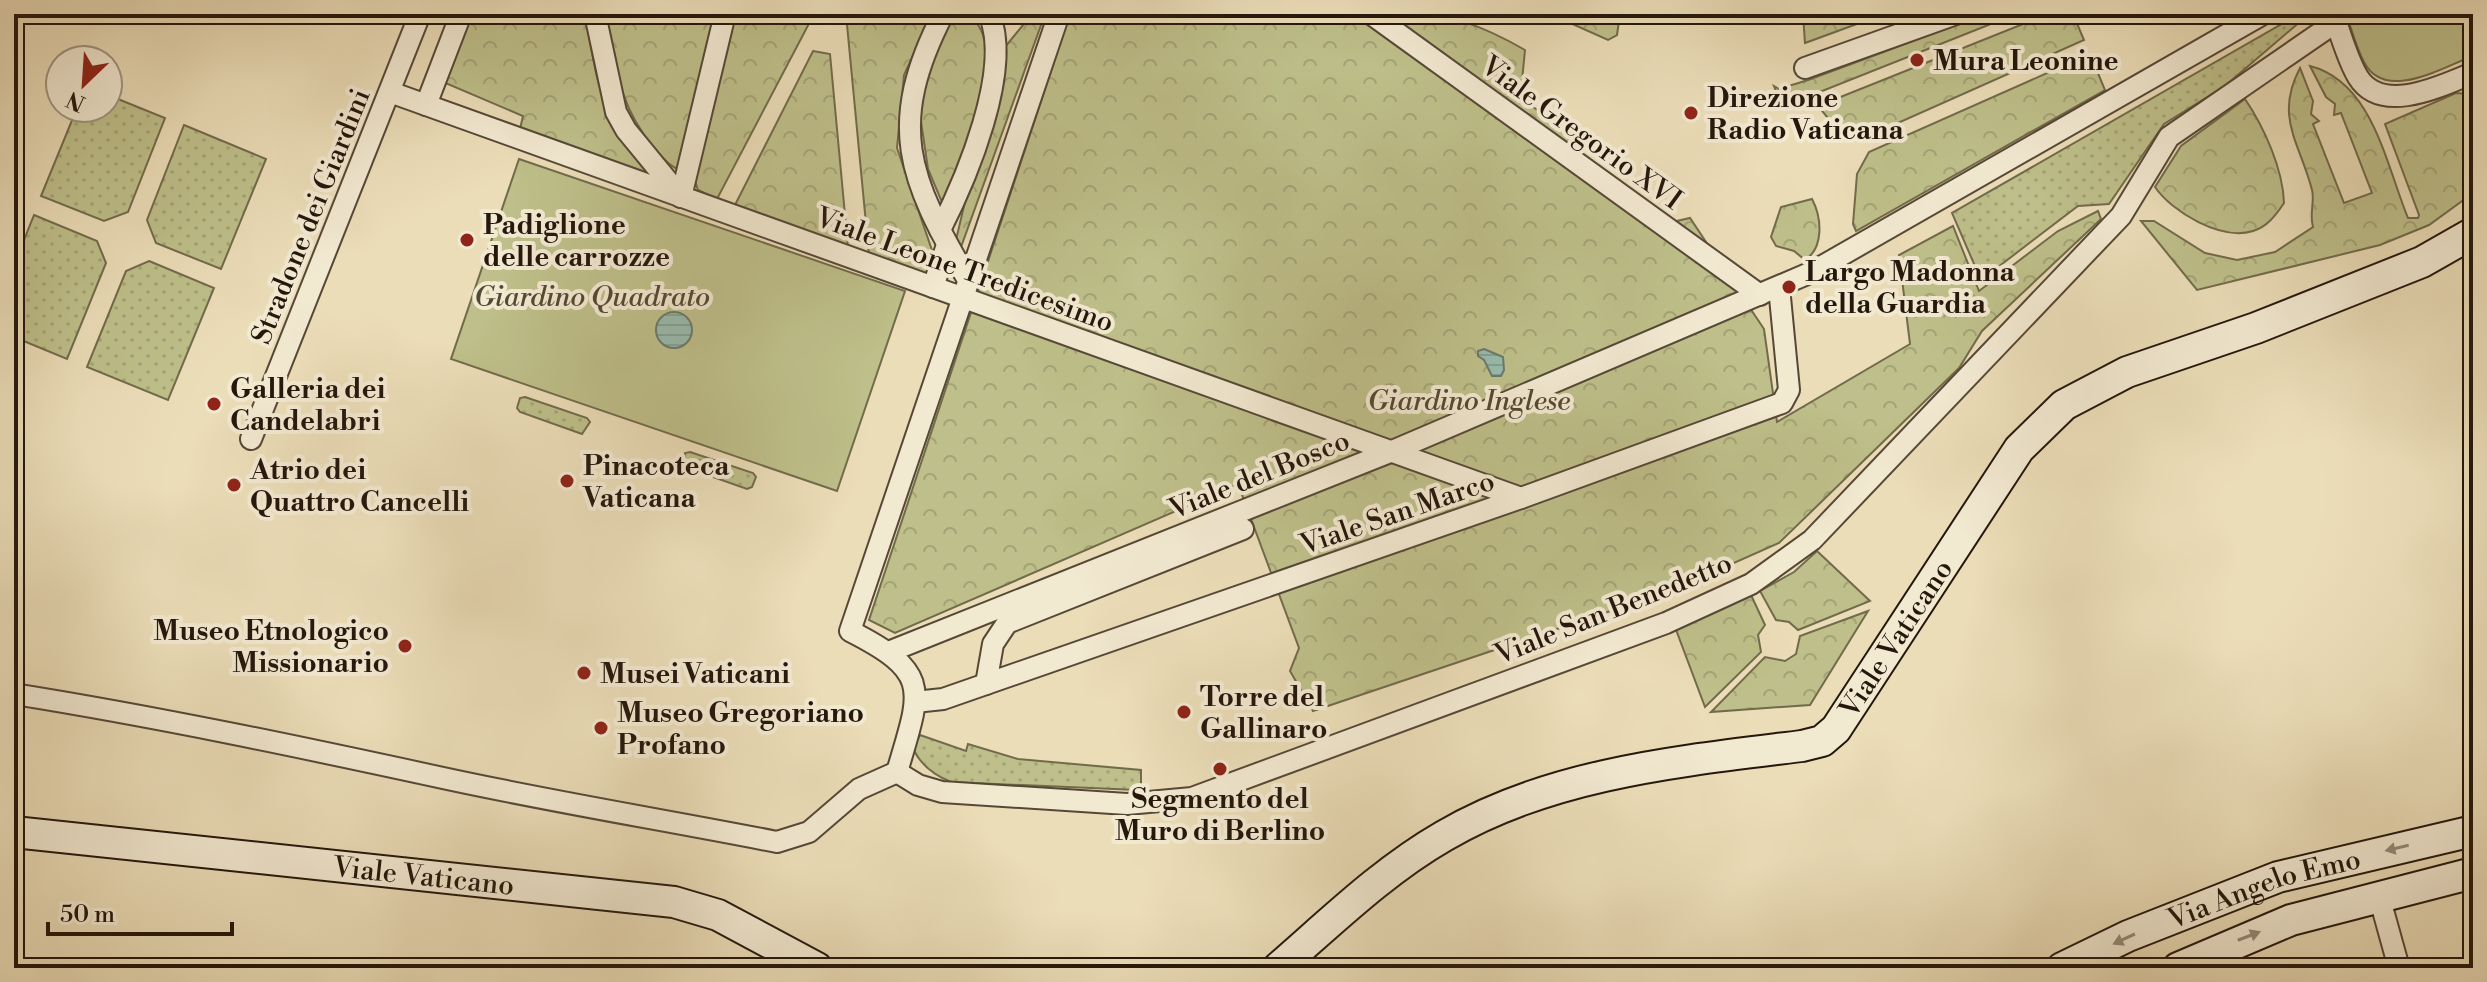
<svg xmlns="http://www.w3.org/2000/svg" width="2487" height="982" font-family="'Libre Bodoni',serif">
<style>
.grass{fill:url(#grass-dots);stroke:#726b4b;stroke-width:2}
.forest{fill:url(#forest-crowns);stroke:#726b4b;stroke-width:2}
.garden{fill:#bebf8a;stroke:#726b4b;stroke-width:2}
.water{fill:url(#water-rules);stroke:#6a7a6d;stroke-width:2}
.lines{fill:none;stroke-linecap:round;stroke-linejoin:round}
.street-casing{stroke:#564837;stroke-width:24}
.secondary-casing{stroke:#25170c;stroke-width:34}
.street{stroke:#f2e9d1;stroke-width:20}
.secondary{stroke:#f2e9d1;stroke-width:30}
.oneway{fill:#968a78}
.poi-dot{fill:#8f2418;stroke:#f2e9d1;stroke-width:3}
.labels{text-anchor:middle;stroke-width:8;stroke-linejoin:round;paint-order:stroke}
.poi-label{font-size:28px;font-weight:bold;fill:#25170c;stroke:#f2e9d1;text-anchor:start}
.street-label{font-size:28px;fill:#25170c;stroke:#f2e9d1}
.park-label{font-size:28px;font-style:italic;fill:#534932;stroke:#f2e9d1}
</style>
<defs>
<pattern id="grass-dots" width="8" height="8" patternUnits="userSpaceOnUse" patternTransform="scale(2)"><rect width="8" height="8" fill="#bebf8a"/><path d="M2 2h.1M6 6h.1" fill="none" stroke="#a3a376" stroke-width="1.8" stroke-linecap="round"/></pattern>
<pattern id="forest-crowns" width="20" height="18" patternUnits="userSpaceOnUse" patternTransform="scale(2)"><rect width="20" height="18" fill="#bebf8a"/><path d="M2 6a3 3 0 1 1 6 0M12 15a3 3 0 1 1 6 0" fill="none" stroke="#a3a376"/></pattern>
<pattern id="water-rules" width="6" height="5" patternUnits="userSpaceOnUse" patternTransform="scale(2)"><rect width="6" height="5" fill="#98bcae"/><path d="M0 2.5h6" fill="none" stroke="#83a194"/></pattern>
</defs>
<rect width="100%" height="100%" fill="#ebddb8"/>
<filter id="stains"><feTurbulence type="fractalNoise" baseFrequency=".0025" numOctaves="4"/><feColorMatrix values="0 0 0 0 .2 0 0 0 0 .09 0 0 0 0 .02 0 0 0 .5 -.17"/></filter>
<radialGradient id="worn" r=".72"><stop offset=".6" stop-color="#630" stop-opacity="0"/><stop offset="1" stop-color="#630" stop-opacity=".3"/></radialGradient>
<!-- grass -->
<g class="grass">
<path d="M2299,14h6l-3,6 -77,66 -61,38 -55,80 -31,2 -97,74 -29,-67z"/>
<path d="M108,95l57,23 -37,94 -24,9 -63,-25 36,-88h31z"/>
<path d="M184,125l82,34 -45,110 -65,-26 -9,-23z"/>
<path d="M34,215l63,26 9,22 -39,96 -53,-22v-72z"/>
<path d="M149,261l65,27 -46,112 -81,-33 39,-96z"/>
<path d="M525,397l62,21 3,4 -8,12 -62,-22 -3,-4 3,-10z"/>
<path d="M690,452l63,21 3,4 -4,10 -5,2 -65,-23 3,-13z"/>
<path d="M920,735l46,16 2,-7 50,15 123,11v16l-4,4 -186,-8c-17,-7 -31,-17 -38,-34z"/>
</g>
<!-- forest -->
<g class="forest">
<path d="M469,14h116c14,75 14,100 65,160l-130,-45 3,-13 -80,-34z"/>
<path d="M606,14h110l-35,153 -4,2c-10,-5 -16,-13 -23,-21 -36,-43 -38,-81 -48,-134z"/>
<path d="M735,14h79l-97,185 -19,-9 -3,-9z"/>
<path d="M846,14h86l-28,61 -7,73 38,111 -8,15 -58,-19z"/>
<path d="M1032,14h13l-84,233 -5,-7 11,-47 34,-95 4,-51z"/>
<path d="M1070,14h316l15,7c32,-19 93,11 124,29l-3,31 5,22 40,27 16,48 85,45 22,-5 74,111 13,93 133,-78 -11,-89 54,-29 26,65 79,-60 40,-20 3,8 -119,112 -23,37 -180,175 -106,47 -360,121 -23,-40 9,-23 -61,-164 -343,149 -26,-13z"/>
<path d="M1550,14h70l-3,21 -9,5z"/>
<path d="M1803,14h81l-79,29z"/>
<path d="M1986,14h30l-234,93 -8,-21 5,3 29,-9z"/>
<path d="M2048,14h25l11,26 -213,95 -30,-1 -23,-28z"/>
<path d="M968,16c46,26 -8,145 -22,182l-5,2 -13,-31 -9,-61 21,-69 10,-17z"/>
<path d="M813,51l17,3 18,193 -114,-40z"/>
<path d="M2090,54l15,36 -249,141 -3,-7 4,-50 12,-22z"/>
<path d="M2310,66c63,16 76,99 98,152h10l1,-3 -34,-91 71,-31 12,1 5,11v88l-44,32 -49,20 -183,45 -56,-69h13l51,32 32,7 38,-8 38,-25c-4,-13 2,-25 -1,-37 -12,-47 -38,-73 -12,-122l13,33 -2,13 8,7 -6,3 31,79 28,-10 -31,-80 -7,2 1,-11 -9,-7z"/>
<path d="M2245,99c19,28 38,70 39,104 -8,12 -17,24 -31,28 -32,10 -81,-19 -98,-44l26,-41z"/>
<path d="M1812,199c10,19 12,49 -7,61l-11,-9 -18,-5 -5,-9 10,-30z"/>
<path d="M1817,551l53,50 -72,29 -9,-8 -13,-2 -16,-29 34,-19z"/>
<path d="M1751,595l14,30 -7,10 3,17 -56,55 -30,-80z"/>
<path d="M1868,611l-58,94 -99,7 54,-55 20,4 11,-7 4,-18z"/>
</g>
<!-- garden -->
<g class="garden">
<path d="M2346,14h127v42c-30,11 -88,47 -109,6 -8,-15 -12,-32 -18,-48z"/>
<path d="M519,159l386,132 -68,200 -386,-132z"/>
</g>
<!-- water -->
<g class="water">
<circle cx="674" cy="330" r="18"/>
<path d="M1484,349l19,8 1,13 -3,6h-9l-8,-16 -6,-4v-5z"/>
</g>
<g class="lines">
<!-- street casing -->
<g class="street-casing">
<g id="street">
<path d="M595,14l21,98 10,18 55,67"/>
<path d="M943,14c-57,111 -35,164 25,266"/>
<path d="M1371,14l389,281"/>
<path d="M2333,14c8,20 14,45 25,63 24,39 85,8 115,-4"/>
<path d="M1805,68l151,-54"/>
<path d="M390,92l1131,406"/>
<path d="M426,105l35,-91"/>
<path d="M681,197l44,-183"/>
<path d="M940,230c26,-51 73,-161 49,-216"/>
<path d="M933,287l14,-42"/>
<path d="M251,439l169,-425"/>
<path d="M891,651l499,-199 422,-180 451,-258"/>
<path d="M986,684l7,-40 14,-21 236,-94"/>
<path d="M14,694c144,23 286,53 429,84 110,24 222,42 334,64l32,-10 50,-43 38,-17"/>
<path d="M915,702l28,-3 578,-201 261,-95 7,-13 -10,-103"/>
<path d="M897,772l21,13 24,7 185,12 65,-6 474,-175 85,-39 61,-44 309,-324 48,-79 167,-115"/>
<path d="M897,772c24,-82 36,-99 -47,-141l209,-617"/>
<path d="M2379,896l20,72"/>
</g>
</g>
<!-- secondary casing -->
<g class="secondary-casing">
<g id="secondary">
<path id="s1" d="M14,832l660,70 44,13 99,53"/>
<path id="s2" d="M1278,968c53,-46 105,-97 166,-132 107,-63 237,-75 358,-90l20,-5 14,-12 183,-280 45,-44 63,-33 129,-44 166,-66 51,-29"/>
<path id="s3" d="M2062,968l66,-32 150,-59 195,-46"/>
<path d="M2178,968l113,-48 182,-47"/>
</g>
</g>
<!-- street -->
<use href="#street" class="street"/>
<!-- secondary -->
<use href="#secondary" class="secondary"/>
</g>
<!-- one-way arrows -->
<defs><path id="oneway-solid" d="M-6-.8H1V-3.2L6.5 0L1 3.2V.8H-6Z" transform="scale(2)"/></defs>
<g class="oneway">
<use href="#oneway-solid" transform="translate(2397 848) rotate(167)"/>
<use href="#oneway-solid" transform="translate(2249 936) rotate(-21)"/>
<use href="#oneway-solid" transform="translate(2124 939) rotate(155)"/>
</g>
<!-- markers -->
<g class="poi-dot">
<circle cx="1917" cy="60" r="8"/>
<circle cx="1691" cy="113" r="8"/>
<circle cx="467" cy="240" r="8"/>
<circle cx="1789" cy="287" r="8"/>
<circle cx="214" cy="404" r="8"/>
<circle cx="567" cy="481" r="8"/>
<circle cx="234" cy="485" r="8"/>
<circle cx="405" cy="646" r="8"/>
<circle cx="584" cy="673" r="8"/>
<circle cx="1184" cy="712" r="8"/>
<circle cx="601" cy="728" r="8"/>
<circle cx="1220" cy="769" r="8"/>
</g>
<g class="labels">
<!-- poi labels -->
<g class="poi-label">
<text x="1933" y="70">Mura Leonine</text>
<text x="1707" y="107">Direzione<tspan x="1707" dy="32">Radio Vaticana</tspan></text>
<text x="483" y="234">Padiglione<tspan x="483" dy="32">delle carrozze</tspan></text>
<text x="1805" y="281">Largo Madonna<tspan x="1805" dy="32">della Guardia</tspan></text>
<text x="230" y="398">Galleria dei<tspan x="230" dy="32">Candelabri</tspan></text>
<text x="583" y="475">Pinacoteca<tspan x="583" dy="32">Vaticana</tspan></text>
<text x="250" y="479">Atrio dei<tspan x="250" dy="32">Quattro Cancelli</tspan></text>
<text x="389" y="640" text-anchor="end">Museo Etnologico<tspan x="389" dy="32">Missionario</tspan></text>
<text x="600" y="683">Musei Vaticani</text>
<text x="1200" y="706">Torre del<tspan x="1200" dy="32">Gallinaro</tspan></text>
<text x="617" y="722">Museo Gregoriano<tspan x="617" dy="32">Profano</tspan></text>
<text x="1220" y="808" text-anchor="middle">Segmento del<tspan x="1220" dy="32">Muro di Berlino</tspan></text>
</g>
<!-- street labels -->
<g class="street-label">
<text transform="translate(1582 132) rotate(36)" y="10">Viale Gregorio XVI</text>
<text transform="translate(310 216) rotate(-68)" y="10">Stradone dei Giardini</text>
<text transform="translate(965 269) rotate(20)" y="10">Viale Leone Tredicesimo</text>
<text transform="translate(1259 474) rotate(-22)" y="10">Viale del Bosco</text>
<text transform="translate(1397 512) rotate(-19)" y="10">Viale San Marco</text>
<text transform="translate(1613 608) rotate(-22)" y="10">Viale San Benedetto</text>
<text dy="10" stroke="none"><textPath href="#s2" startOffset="732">Viale Vaticano</textPath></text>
<text dy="10" stroke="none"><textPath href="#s1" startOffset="412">Viale Vaticano</textPath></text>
<text dy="10" stroke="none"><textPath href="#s3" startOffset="218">Via Angelo Emo</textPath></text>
</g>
<!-- park labels -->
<g class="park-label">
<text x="592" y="306">Giardino Quadrato</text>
<text x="1469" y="410">Giardino Inglese</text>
</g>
</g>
<!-- margin -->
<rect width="2487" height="982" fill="none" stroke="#ebddb8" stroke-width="48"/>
<rect x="16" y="16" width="2455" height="950" fill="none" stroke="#25170c" stroke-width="4"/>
<rect x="24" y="24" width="2439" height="934" fill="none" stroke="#25170c" stroke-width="2"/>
<!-- north arrow -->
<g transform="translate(84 84) rotate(205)"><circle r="38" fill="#f2e9d1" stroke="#a09582" stroke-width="2"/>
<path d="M0-6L14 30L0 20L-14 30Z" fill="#8f2418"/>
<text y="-12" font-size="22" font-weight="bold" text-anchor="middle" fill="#25170c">N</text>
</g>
<!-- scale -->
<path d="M48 922v12h184v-12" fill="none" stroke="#25170c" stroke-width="4"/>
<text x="60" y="922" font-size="24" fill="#25170c" stroke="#f2e9d1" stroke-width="6" paint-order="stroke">50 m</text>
<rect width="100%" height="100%" filter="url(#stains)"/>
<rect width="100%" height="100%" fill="url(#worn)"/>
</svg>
